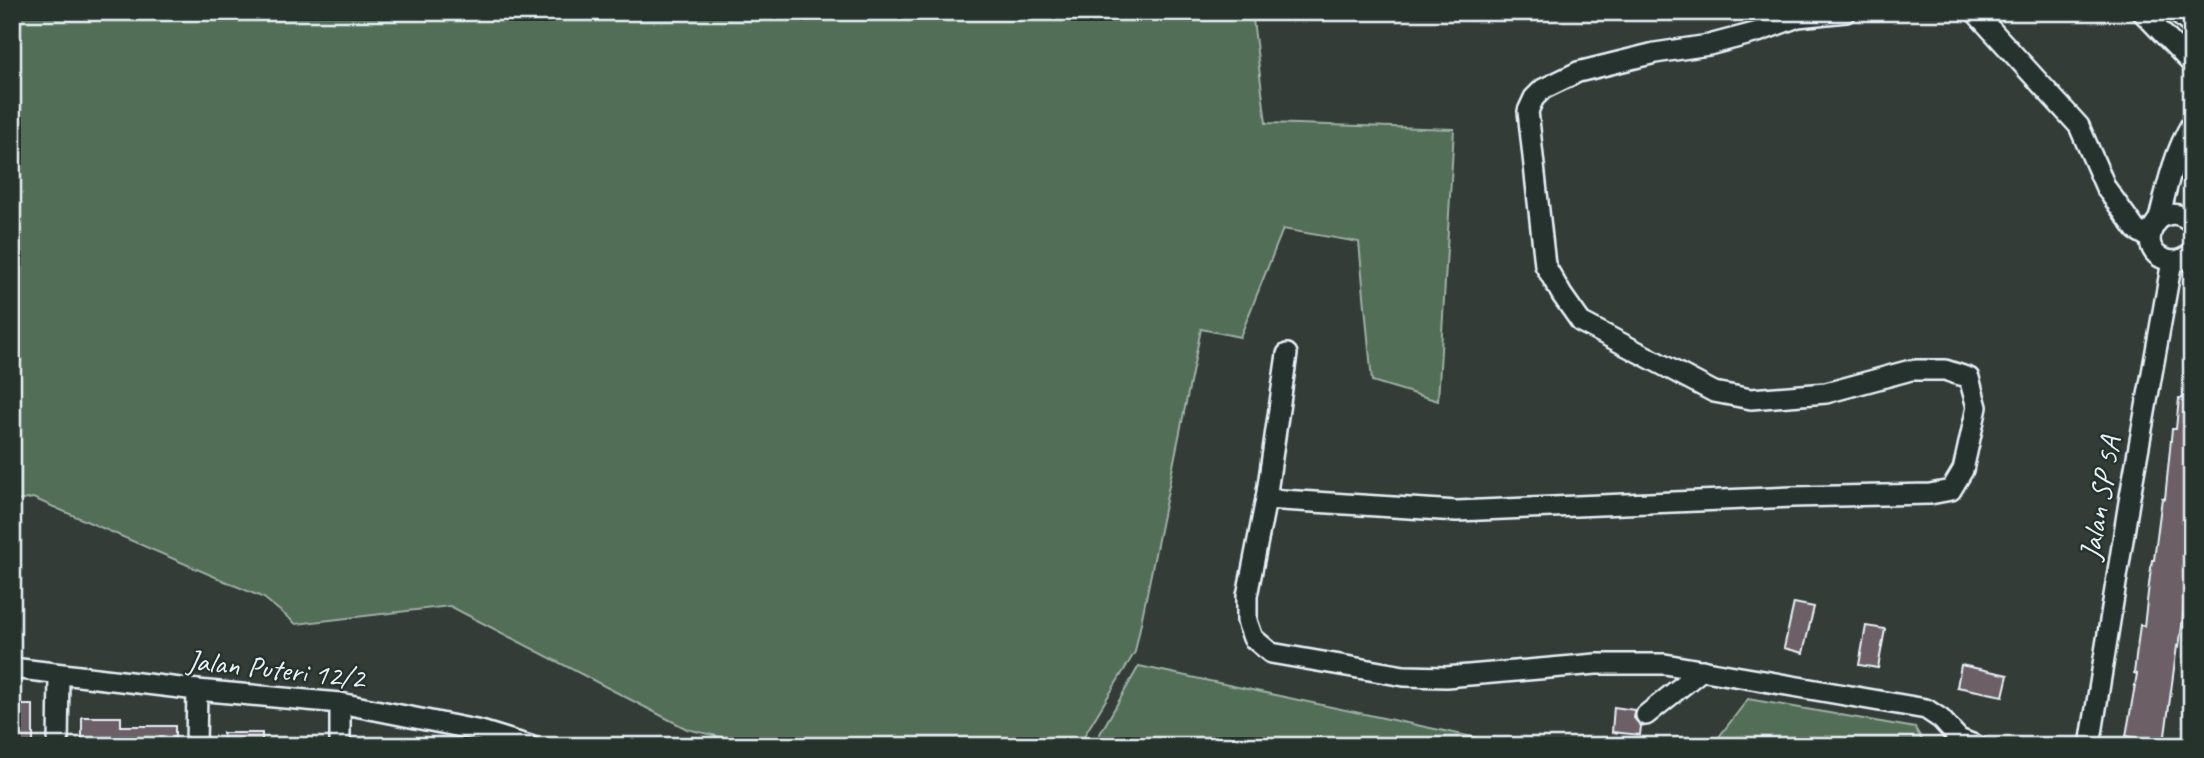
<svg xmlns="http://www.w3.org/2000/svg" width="2204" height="758" font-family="Caveat,sans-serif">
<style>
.green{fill:#526e56;stroke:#9db0a7;stroke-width:2}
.building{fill:#6c6166;stroke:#e8f1f8;stroke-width:2}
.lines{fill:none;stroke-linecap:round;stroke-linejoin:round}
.minor-casing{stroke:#e8f1f8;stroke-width:24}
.minor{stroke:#26332d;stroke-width:19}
.labels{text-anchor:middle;stroke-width:5;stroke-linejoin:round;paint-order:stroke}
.street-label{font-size:30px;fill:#e8f1f8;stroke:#26332d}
</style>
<rect width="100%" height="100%" fill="#343c38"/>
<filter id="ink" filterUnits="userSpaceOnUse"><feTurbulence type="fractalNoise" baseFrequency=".0143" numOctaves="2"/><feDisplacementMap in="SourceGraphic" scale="14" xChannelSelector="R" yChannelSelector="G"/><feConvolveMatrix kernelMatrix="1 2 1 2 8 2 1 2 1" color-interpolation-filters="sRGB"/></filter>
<g filter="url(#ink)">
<!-- green -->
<g class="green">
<path d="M12,12h1240l14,111 188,6 -16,272 -66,-20 -13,-139 -76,-13 -43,108 -39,-8 -66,323 -57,94h-319l-72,-17 -237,-123 -154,18 -32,-26 -231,-100 -21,4z"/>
<path d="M1139,666l376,80h-422z"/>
<path d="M1748,699l167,29 11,18h-214z"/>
</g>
<!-- building -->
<g class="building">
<path d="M2179,398l13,1v153l-3,-1 -7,75 -3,21 -2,-1 -13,97 -38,-7 11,-62 -3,-1 6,-48 4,1 8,-66h2l8,-62 3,1 7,-70h4z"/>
<path d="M1794,603l20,4 -11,46 -19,-5z"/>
<path d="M1866,626l19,3 -7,39 -19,-3z"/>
<path d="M1961,665l47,10 -5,21 -46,-9z"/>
<rect x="12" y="705" width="21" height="41"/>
<path d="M1614,707l21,3 -1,8 7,8 -1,9 -28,-3z"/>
<path d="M82,717h39v9h54v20h-93z"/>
<rect x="223" y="733" width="39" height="13"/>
</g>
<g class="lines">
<!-- minor casing -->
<g class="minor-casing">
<g id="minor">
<path d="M1975,12l104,114 27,62 30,42 14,8"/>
<path d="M2142,12l50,52"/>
<path d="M2176,12l16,14"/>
<path d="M2159,219c8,-33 15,-66 33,-96"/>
<path d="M2192,223c-33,-30 -61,27 -25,37 10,3 18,-1 25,-8"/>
<path d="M1287,354l-21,145 -19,97v25l6,17 18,15 133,23 42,1 150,-13h69l261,45 15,10 18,20"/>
<path d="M1266,499l191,12 335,-14 138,-3 21,-4 12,-20 14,-63 -8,-29 -24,-8h-34l-85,23 -75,6 -37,-7 -133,-70 -19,-27 -17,-30 -17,-154 6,-13 9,-9 35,-17 77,-19 54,-8 49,-13 40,-15 48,-5"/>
<path d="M12,668l185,22 143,13 141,28 49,15"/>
<path d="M1646,715l56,-45"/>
<path d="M58,746l1,-71"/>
<path d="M196,746l1,-56"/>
<path d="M340,746v-43"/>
<path d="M1964,746l-5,-7 18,7"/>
<path d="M2090,746l39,-244 43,-241"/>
</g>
</g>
<!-- minor -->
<use href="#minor" class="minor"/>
</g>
</g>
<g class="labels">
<!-- street labels -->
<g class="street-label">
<text transform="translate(2100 498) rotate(-80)" y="10">Jalan SP 5A</text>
<text transform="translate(276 669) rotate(6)" y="10">Jalan Puteri 12/2</text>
</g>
</g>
<!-- margin -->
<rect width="2204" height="758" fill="none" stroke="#26332d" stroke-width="42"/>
<rect x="21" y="21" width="2162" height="716" fill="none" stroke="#e8f1f8" stroke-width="2.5" filter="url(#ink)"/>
</svg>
